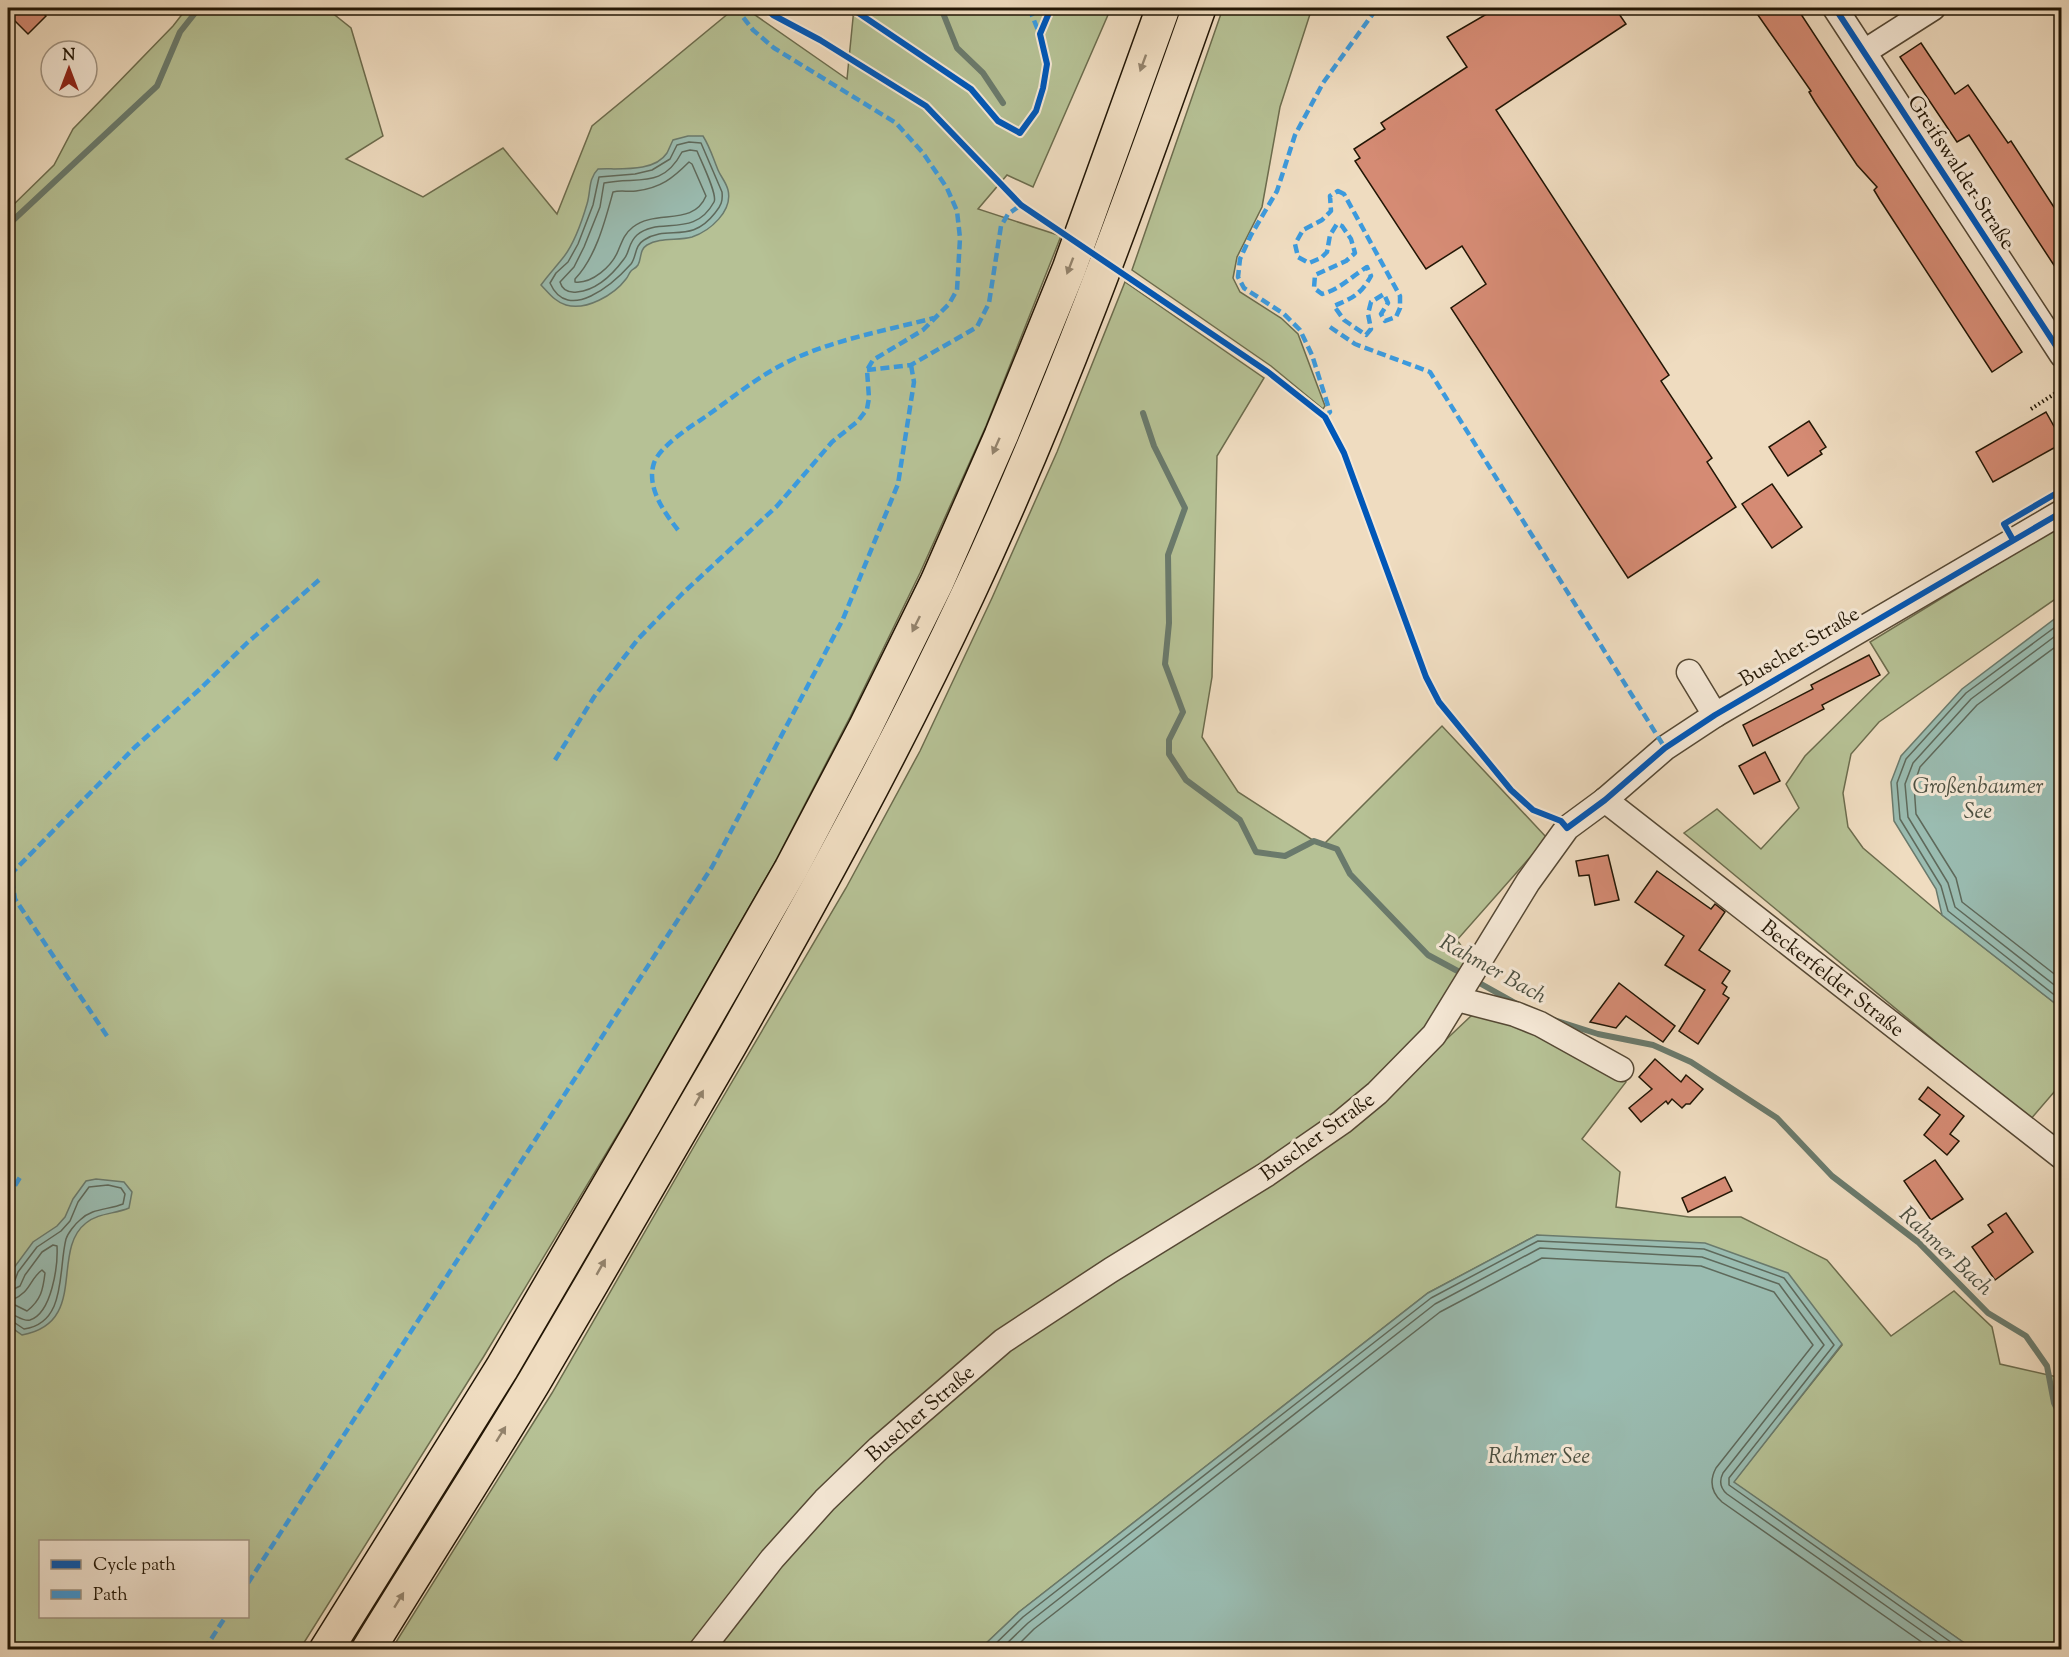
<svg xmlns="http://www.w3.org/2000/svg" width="2069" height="1657" font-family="'Sorts Mill Goudy',serif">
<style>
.green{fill:#b6c195;stroke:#6c6c4d;stroke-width:1.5;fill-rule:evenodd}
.water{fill:#9abcb1;stroke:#6a7a6c;stroke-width:1.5}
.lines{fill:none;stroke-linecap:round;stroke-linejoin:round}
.shore{stroke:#5e695b;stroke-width:1.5}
.stream{stroke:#6a7a6c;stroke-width:6}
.building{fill:#d58b74;stroke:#221605;stroke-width:1.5}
.minor-casing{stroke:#554834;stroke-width:27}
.highway-casing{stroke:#221605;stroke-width:36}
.path{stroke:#221605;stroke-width:4;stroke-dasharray:1.5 3;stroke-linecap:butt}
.minor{stroke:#f5e8d6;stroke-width:24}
.highway{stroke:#efdcc0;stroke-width:33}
.quiet{stroke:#3c9add;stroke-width:4.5;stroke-dasharray:9 4.5;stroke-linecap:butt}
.cycleway-casing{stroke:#f5e8d6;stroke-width:10}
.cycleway{stroke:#0057b8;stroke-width:6}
.oneway{fill:#93836c}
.labels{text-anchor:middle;stroke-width:6;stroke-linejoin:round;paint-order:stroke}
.street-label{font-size:21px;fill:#221605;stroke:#f5e8d6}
.water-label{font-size:22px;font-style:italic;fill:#4c5041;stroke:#f5e8d6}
</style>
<rect width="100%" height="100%" fill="#efdcc0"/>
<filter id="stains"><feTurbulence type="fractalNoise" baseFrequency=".00333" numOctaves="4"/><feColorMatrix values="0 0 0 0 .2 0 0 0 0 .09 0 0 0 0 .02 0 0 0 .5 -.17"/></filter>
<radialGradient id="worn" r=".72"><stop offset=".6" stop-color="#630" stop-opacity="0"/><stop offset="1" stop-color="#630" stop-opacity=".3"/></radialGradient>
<!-- green -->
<g class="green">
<path d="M187,8h139l25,20 32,108 -37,23 77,38 80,-49 54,66 35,-88 143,-118h10l102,71 7,-71h257l-78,179 -26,-12 -29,34 83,27 -75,190 -66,147 -70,144 -76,147 -143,248 -147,244 -184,293 -292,1v-1440l46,-45 19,-36 100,-103zM40,1542h208v74h-208z"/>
<path d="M1223,8h89l-32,99 -18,100 -25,50 -4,21 7,14 41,26 17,16 27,72 -2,3 -52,-43 -139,-96z"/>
<path d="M1125,282l139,96 -47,78 -5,221 -10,60 36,55 84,54 120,-120 105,112 -90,102 13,18 -92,146 93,-88 27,-3 102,49 26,20 -44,57 38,33 -4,35 73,10h52l86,43 64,76 63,-45 38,36 8,37 57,13 4,-2v274h-88l-240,-167 109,-137 -305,-110 -109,58 -409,319 -39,37 -589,1 161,-257 144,-250 150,-255 74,-137 72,-153 65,-146z"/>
<path d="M2061,525v70l-182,127 -28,32 -8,39 5,34 15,21 79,67 119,93v76l-31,36 -346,-287 33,-24 44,40 38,-41 -13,-24 19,-28 84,-83 -19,-31z"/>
</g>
<!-- water -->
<g class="water">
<path d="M688,136h15c7,11 10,22 15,34 3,7 8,12 10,20 5,21 -18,41 -36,47 -14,4 -32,0 -45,8 -8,5 -5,13 -9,20 -2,3 -5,4 -7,6 -2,2 -3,6 -5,8 -12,16 -40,32 -60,26 -11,-3 -18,-13 -25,-20 7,-10 14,-17 21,-26 12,-14 20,-38 25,-55 4,-13 1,-25 11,-35 20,-1 56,4 69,-16 2,-4 4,-9 6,-13z"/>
<path d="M2061,614v394l-119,-93 -6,-26 -42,-68 -3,-39 10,-26 61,-67z"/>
<path d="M96,1179l28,3 8,10 -3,16c-14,6 -31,5 -43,15 -36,28 3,100 -64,112l-14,-10v-41l5,-15 20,-27 24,-16 8,-9 8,-18 13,-18z"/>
<path d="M1537,1235l168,8 83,30 54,71 -108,138 239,167h-993l39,-37 409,-319z"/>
</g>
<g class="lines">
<!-- shore -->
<g class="shore">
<path d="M689,142l12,1 21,49c1,9 -1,14 -7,21 -25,32 -46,11 -71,27 -10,6 -7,16 -13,24 -17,19 -63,60 -81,19l6,-10 12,-11 10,-18 15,-39 6,-28 36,-3 17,-4 18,-11 7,-14z"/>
<path d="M690,150l7,1c4,10 21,44 17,51 -20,37 -55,14 -77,33 -9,8 -7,17 -13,24 -11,15 -26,31 -47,33 -9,1 -15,-3 -17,-10l14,-15 10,-20 16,-40 4,-24c33,-7 58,7 78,-31z"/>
<path d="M689,162l3,2 14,32c-13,31 -50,13 -73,31 -9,7 -11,15 -15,24 -6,15 -26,33 -43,31v-3c21,-22 30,-58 38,-87 7,-2 15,0 23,-1 25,-3 37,-13 53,-29z"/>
<path d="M2062,622l-96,71 -60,66 -9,24 3,36 41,67 7,25 114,90"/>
<path d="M2062,631l-91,68 -58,64 -8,21 3,33 40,66 7,24 107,84"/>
<path d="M2062,642l-85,63 -57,62 -6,18 2,29 40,64 6,24 100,78"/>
<path d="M42,1270l3,3c-2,17 -4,27 -18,38l-14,-7 -1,-4c19,-8 17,-20 30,-30z"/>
<path d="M8,1283l7,-3 3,-8 19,-25 24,-16 9,-10 8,-19 11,-15 19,-2 13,3 4,6 -2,10c-15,6 -31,4 -43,16 -5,4 -12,13 -14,19 -8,31 1,84 -42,90l-12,-8h-4"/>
<path d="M8,1290l6,-1 6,-3 5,-11 17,-23 11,-7 4,1c1,19 -5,67 -27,74 -7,2 -15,-6 -22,-7"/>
<path d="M989,1650l34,-33 408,-319 107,-57 166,8 80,29 50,67 -105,133v7l233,165"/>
<path d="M1000,1650l28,-27 407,-319 105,-56 162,9 77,27 45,61 -101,128c-4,8 -3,15 4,21l222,156"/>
<path d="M1013,1650l21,-21 406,-317 102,-54 159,8 73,26 39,53 -97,123c-7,13 -5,24 6,34l211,148"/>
</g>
<!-- stream -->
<g class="stream">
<path d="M941,8l16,40 26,25 20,30"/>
<path d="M8,225l149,-139 23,-54 19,-24"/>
<path d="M1143,413l11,33 31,62 -17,47 1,68 -4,41 18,48 -14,28v14l17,26 54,40 16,32 29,4 29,-15 23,8 13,25 78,81 37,20"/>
<path d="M1474,980l43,24"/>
<path d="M1554,1020l44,14 55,11 38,17 86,56 55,58 86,66 70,71 38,23 21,30 7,37 8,16"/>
</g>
</g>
<!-- building -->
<g class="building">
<path d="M8,8h30l8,8 -18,18 -20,-20z"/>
<path d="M1497,8h118l11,16 -130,86 173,265 -8,6 51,77 -5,4 29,45 -108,71 -177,-270 35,-24 -24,-38 -36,23 -71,-108 5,-3 -6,-9 31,-20 -4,-6 86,-56 -20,-30z"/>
<path d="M1753,8h44l225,344 -30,20 -112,-172 -6,-10 3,-3 -20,-22 -42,-63 -6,-10 2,-1z"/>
<path d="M1921,43l34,51 13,-9 40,58 3,-2 50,77v58l-92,-141 -12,7 -57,-85z"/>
<path d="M2046,412l15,27v5l-68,38 -17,-30z"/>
<path d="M1809,421l17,26 -6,4 2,3 -34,22 -19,-29z"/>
<path d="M1772,484l30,43 -30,21 -30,-44z"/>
<path d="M1869,655l11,20 -58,30 2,4 -71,37 -10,-21 70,-36 -2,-4z"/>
<path d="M1765,752l15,29 -26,13 -15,-28z"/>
<path d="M1608,855l11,45 -24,5 -6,-30 -10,1 -3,-15z"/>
<path d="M1657,871l54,38 4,-5 10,8 -26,38 31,21 -8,12 5,4 -4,7 6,4 -31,46 -19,-13 26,-41 -40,-25 19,-29 -49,-34z"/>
<path d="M1619,983l56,43 -12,16 -37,-26 -10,12 -26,-6z"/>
<path d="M1655,1059l26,23 5,-7 17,14 -13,15h-4l-4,4 -10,-9 -4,5 -2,-3 -25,21 -12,-14 23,-19 -13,-12z"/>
<path d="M1928,1087l36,29 -14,18 9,7 -12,14 -23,-20 16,-20 -21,-16z"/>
<path d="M1935,1160l28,39 -32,21 -27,-39z"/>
<path d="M1725,1177l7,14 -44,21 -6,-14z"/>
<path d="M2006,1213l27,39 -38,28 -23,-33 21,-15 -5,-7z"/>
</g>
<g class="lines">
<!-- minor casing -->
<g class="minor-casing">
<g id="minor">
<path d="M1835,8l227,347"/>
<path d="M1864,52l69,-44"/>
<path d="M1689,672l26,43"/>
<path d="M1605,800l457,357"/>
<path d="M1457,999l58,15 25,10 81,45"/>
<path d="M701,1650l71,-91 53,-59 54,-52 124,-107 108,-71 156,-96 75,-52 35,-29 57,-58 94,-153 39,-54 38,-28 60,-52 50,-33 347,-203"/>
</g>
</g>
<!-- highway casing -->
<g class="highway-casing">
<g id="highway">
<path d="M326,1650l176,-282 143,-245 146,-254 74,-141 72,-146 64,-146 68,-167 94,-261"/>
<path d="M368,1650c55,-90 112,-178 166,-268 66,-112 131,-225 196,-337 84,-148 166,-297 238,-451 89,-190 161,-388 231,-586"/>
</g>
</g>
<!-- path -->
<path class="path" d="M2031,409l31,-20"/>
<!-- minor -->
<use href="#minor" class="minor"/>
<!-- highway -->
<use href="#highway" class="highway"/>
<!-- quiet -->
<g class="quiet">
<path d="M1029,8l11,27"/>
<path d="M1338,191l6,3 56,102v12l-4,9 -11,4 -4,-7 7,-11 -4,-9 -13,8 -3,12 3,15 -5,6 -22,-15 -10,-14c19,-8 27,-12 37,-30l-4,-9c-15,9 -28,23 -45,27l-8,-6 1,-13 31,-14 9,-8 -4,-14 -9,-13 -5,-2 -7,11 -3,17 -6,6 -12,5 -11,-6 -3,-13 8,-14 19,-10 9,-9 -1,-15z"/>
<path d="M1330,327l25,17 75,28 235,376"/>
<path d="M867,370l44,-5 66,-38 12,-24 12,-77 7,-12 13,-9"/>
<path d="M1325,417l5,-5 -18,-57 -12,-25 -16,-16 -40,-26 -6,-11 2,-18 11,-24 26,-44 18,-56 28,-52 54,-75"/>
<path d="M678,530c-14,-18 -32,-43 -24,-67 6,-17 36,-36 51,-46 23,-16 46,-35 71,-49 45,-26 108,-37 158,-50"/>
<path d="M555,760l39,-63 44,-58 45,-46 94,-87 55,-64 26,-21 9,-12 2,-11 -2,-28 6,-10 50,-30 26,-26 8,-14 3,-52 -3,-27 -10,-23 -24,-35 -27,-30 -122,-75 -21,-18 -17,-22"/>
<path d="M107,1036l-92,-137 -4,-25 123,-126 66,-59 47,-46 72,-63"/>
<path d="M8,1197l14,-23"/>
<path d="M248,1583l464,-716 131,-248 55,-135 16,-102 -3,-17"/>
<path d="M204,1650l22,-34"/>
</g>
<!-- cycleway casing -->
<g class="cycleway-casing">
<g id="cycleway">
<path d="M765,8l8,7 47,25 106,66 95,99 247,167 57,45 19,36 82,224 13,25 72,88 22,20 28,11 6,7 38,-28 60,-52 50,-33 347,-203"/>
<path d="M851,8l120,81 27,32 22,12 16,-22 7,-23 4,-24 -7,-30 11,-26"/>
<path d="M1835,8l227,347"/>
<path d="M2013,540l-9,-16 58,-34"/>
</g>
</g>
<!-- cycleway -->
<use href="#cycleway" class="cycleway"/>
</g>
<!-- one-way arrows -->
<defs><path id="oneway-solid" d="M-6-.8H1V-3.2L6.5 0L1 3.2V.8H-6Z" transform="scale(1.5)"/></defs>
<g class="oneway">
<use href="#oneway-solid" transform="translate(1143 63) rotate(110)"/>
<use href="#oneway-solid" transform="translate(1070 266) rotate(111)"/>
<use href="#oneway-solid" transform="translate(996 446) rotate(114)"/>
<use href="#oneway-solid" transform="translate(916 624) rotate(116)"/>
<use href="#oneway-solid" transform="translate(699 1098) rotate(-60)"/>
<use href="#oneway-solid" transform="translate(601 1267) rotate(-60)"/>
<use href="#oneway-solid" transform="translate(501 1434) rotate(-58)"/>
<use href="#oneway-solid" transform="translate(399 1600) rotate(-58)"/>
</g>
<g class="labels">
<!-- street labels -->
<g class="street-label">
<text transform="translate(1962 172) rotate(57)" y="7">Greifswalder Straße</text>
<text transform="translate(1799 646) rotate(-31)" y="7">Buscher Straße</text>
<text transform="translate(1833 978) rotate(38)" y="7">Beckerfelder Straße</text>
<text transform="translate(1317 1136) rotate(-36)" y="7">Buscher Straße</text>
<text transform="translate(920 1413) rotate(-41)" y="7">Buscher Straße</text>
</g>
<!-- water labels -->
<g class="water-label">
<text x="1978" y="793">Großenbaumer<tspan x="1978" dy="25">See</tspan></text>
<text transform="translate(1494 968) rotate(29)" y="8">Rahmer Bach</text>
<text transform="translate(1947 1250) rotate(43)" y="8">Rahmer Bach</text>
<text x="1539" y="1463">Rahmer See</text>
</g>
</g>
<!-- margin -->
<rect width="2069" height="1657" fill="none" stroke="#efdcc0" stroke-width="30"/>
<rect x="9" y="9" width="2051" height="1639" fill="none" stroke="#221605" stroke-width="3"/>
<rect x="15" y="15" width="2039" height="1627" fill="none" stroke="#221605" stroke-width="1.5"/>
<!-- legend -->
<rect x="39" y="1540" width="210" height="78" fill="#f5e8d6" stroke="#a19482" stroke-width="1.5"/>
<rect x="51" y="1560" width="30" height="9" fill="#0057b8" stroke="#a19482" stroke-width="1.5"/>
<text x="93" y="1570" font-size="18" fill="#221605">Cycle path</text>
<rect x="51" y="1590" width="30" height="9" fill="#3c9add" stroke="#a19482" stroke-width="1.5"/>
<text x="93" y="1600" font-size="18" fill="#221605">Path</text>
<!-- north arrow -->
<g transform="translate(69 69)"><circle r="28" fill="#f5e8d6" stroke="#a19482" stroke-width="1.5"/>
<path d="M0-4.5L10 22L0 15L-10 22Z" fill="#8f2418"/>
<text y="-9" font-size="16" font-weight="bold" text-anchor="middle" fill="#221605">N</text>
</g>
<rect width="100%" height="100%" filter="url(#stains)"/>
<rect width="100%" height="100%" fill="url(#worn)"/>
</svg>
